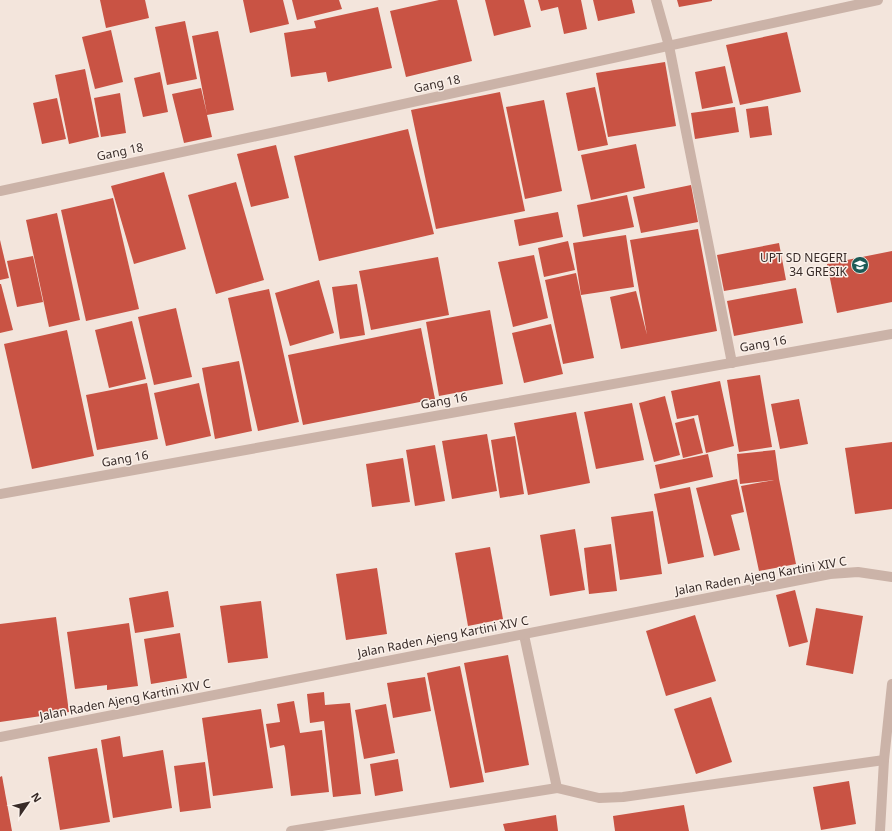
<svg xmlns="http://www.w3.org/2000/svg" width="892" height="831" font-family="'Noto Sans',sans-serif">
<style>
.building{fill:#c95344}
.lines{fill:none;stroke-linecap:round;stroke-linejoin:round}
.minor{stroke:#cbb3a8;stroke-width:10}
.labels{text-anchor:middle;stroke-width:3;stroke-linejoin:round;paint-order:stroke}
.street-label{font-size:12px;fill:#382b28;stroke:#faf0e9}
.poi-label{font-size:12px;fill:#382b28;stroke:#faf0e9;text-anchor:end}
</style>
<rect width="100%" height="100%" fill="#f3e5dc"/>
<!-- building -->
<g class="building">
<path d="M100,0h45l4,18 -43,10z"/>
<path d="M243,0h40l6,24 -39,9z"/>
<path d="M292,0h47l3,9 -45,11z"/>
<path d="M439,0h18l15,61 -66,16 -16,-66z"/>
<path d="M485,0h39l7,27 -37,9z"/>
<path d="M538,0h43l6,29 -23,5 -6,-27 -17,4z"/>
<path d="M593,0h39l3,13 -37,8z"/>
<path d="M677,0h35v1l-33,6z"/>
<path d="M378,7l14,61 -64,14 -2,-10 -35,5 -7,-44 32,-5 -2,-7z"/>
<path d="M185,21l12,58 -30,6 -12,-58z"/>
<path d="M111,30l12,52 -28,7 -13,-52z"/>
<path d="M218,31l16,79 -27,5 5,22 -28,6 -12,-49 29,-6 6,26 -15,-78z"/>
<path d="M787,32l14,60 -61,13 -14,-60z"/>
<path d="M665,62l11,64 -68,11 -12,-64z"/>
<path d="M725,66l8,37 -31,6 -7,-37z"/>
<path d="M85,69l14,68 -30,7 -14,-69z"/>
<path d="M160,72l8,40 -25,5 -9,-39z"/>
<path d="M595,87l13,58 -30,6 -12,-58z"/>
<path d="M500,92l25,119 -89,18 -25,-119z"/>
<path d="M120,93l6,40 -25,4 -7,-39z"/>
<path d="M57,98l9,41 -24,5 -9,-41z"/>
<path d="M544,100l18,91 -37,8 -19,-92z"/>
<path d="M768,106l4,29 -22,3 -4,-29z"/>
<path d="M735,107l4,25 -44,7 -4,-26z"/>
<path d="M408,129l26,105 -115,27 -25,-105z"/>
<path d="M636,144l9,44 -54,12 -10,-45z"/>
<path d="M276,145l13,53 -38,9 -14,-53z"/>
<path d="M164,172l22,77 -52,15 -23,-78z"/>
<path d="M236,182l28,98 -48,14 -28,-99z"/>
<path d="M691,185l7,37 -57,11 -8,-36z"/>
<path d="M627,195l7,32 -51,10 -6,-32z"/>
<path d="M113,198l26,111 -53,12 -25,-111z"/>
<path d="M558,212l5,25 -44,9 -5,-26z"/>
<path d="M57,213l23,107 -31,7 -23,-107z"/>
<path d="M698,229l19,102 -96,18 -11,-52 26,-6 11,44 -17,-95z"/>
<path d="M626,235l8,52 -53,8 -8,-52z"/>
<path d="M0,240l9,38 -9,2z"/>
<path d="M568,241l7,29 -31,7 -6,-29z"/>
<path d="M779,243l7,37 -62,11 -7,-36z"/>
<path d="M892,251v51l-55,11 -10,-49z"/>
<path d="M534,255l14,63 -35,9 -15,-65z"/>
<path d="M33,256l10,46 -26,5 -10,-46z"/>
<path d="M438,257l11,58 -78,15 -12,-59z"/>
<path d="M576,273l18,85 -31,6 -18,-84z"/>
<path d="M319,280l15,53 -44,13 -15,-53z"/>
<path d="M0,284h1l12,46 -13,3z"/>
<path d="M357,284l8,51 -25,4 -8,-52z"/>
<path d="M796,288l7,35 -69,13 -7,-35z"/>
<path d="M269,289l30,133 -41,9 -30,-133z"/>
<path d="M176,308l16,69 -38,8 -16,-68z"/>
<path d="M490,310l13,74 -64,12 -13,-74z"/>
<path d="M132,321l14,58 -37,9 -14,-58z"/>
<path d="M551,324l12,50 -39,9 -12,-50z"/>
<path d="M421,328l14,71 -132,26 -15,-70z"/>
<path d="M67,330l27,126 -62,13 -28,-125z"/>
<path d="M239,361l13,70 -37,8 -13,-71z"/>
<path d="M760,375l12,72 -33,5 -12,-72z"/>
<path d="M720,381l14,65 -28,7 -8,-38 -21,4 -6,-28z"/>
<path d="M147,383l11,56 -61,11 -11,-55z"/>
<path d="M199,383l12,53 -45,10 -12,-53z"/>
<path d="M665,396l15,59 -26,7 -15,-59z"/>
<path d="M799,399l9,45 -28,5 -9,-45z"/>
<path d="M632,403l12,57 -48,9 -12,-57z"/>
<path d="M576,412l14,71 -62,12 -14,-72z"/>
<path d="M694,418l9,35 -20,5 -8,-35z"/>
<path d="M487,434l10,57 -45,8 -10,-58z"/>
<path d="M515,436l9,58 -24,4 -9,-58z"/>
<path d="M892,442v67l-37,5 -10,-66z"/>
<path d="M435,445l10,56 -30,5 -9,-56z"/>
<path d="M775,450l4,29 17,85 -37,7 -18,-85 33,-6 -34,4 -3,-30z"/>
<path d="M708,454l5,23 -53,12 -5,-24z"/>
<path d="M403,458l7,44 -38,5 -6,-43z"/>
<path d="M737,479l7,33 -13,3 9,35 -26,6 -18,-68z"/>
<path d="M690,487l14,70 -36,7 -14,-70z"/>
<path d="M653,511l9,63 -42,6 -9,-63z"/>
<path d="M575,529l10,61 -35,6 -10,-61z"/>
<path d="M611,544l6,47 -28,3 -5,-46z"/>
<path d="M490,547l13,72 -35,7 -13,-73z"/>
<path d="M377,568l10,66 -41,6 -10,-66z"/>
<path d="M795,590l13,52 -19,5 -13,-52z"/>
<path d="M168,591l6,36 -39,6 -6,-35z"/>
<path d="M261,601l7,57 -40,5 -8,-57z"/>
<path d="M816,608l47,8 -10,58 -47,-9z"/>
<path d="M695,615l21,66 -50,15 -20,-65z"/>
<path d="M56,617l13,95 -69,10v-98z"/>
<path d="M129,623l9,63 -31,4v-5l-32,4 -8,-57z"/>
<path d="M180,633l7,45 -36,6 -7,-45z"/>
<path d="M508,655l21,110 -44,8 -21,-110z"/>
<path d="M460,666l24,116 -34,6 -23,-115z"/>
<path d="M425,677l6,34 -38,7 -6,-35z"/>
<path d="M324,692l1,13 25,-2 11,91 -28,3 -9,-76 -14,2 -3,-29z"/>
<path d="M711,697l21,65 -36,12 -22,-65z"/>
<path d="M294,701l6,32 22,-3 7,62 -38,4 -6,-48 -1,-3 -14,3 -4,-24 14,-2 -3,-18z"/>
<path d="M386,704l9,49 -31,6 -9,-49z"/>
<path d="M261,709l12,79 -60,8 -11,-78z"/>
<path d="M120,736l3,21 40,-7 9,58 -59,10 -12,-78z"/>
<path d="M97,748l13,74 -50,8 -12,-73z"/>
<path d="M398,759l5,32 -28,5 -5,-32z"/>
<path d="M205,762l6,46 -31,4 -6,-46z"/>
<path d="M2,776l10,55h-12v-54z"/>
<path d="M849,781l7,43 -35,6 -8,-43z"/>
<path d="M684,805l5,26h-74l-2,-15z"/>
<path d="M556,815l2,16h-53l-2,-7z"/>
</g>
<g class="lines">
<!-- minor -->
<g class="minor">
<path d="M656,0l13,46 63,317"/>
<path d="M0,191l285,-61 593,-130"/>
<path d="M0,494l892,-160"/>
<path d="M524,635l33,153 42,10 24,-1 261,-37"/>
<path d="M0,737l830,-163 28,-2 34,5"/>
<path d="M291,831l266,-43"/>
<path d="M880,831l4,-71 8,-76"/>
</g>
</g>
<!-- icons -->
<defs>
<g id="school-disc" transform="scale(0.9)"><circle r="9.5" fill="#1c5a56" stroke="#faf0e9"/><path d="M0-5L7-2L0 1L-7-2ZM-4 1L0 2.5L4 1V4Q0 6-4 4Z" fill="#fff"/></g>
</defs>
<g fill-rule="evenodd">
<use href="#school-disc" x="860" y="265"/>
</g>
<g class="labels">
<!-- street labels -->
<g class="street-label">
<text transform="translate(437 84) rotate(-12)" y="4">Gang 18</text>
<text transform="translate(120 152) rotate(-12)" y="4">Gang 18</text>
<text transform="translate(763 344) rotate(-10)" y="4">Gang 16</text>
<text transform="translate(444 401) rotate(-10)" y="4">Gang 16</text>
<text transform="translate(125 459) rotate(-10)" y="4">Gang 16</text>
<text transform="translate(761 576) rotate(-10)" y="4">Jalan Raden Ajeng Kartini XIV C</text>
<text transform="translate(443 637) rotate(-11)" y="4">Jalan Raden Ajeng Kartini XIV C</text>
<text transform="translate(125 700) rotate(-11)" y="4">Jalan Raden Ajeng Kartini XIV C</text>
</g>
<!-- poi labels -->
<g class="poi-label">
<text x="847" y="262">UPT SD NEGERI<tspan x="847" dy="14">34 GRESIK</tspan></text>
</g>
</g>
<!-- north arrow -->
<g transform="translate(28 803) rotate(56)" stroke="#faf0e9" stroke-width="3" paint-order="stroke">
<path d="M0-3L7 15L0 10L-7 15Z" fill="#382b28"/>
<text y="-6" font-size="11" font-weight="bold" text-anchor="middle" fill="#382b28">N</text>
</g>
</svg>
